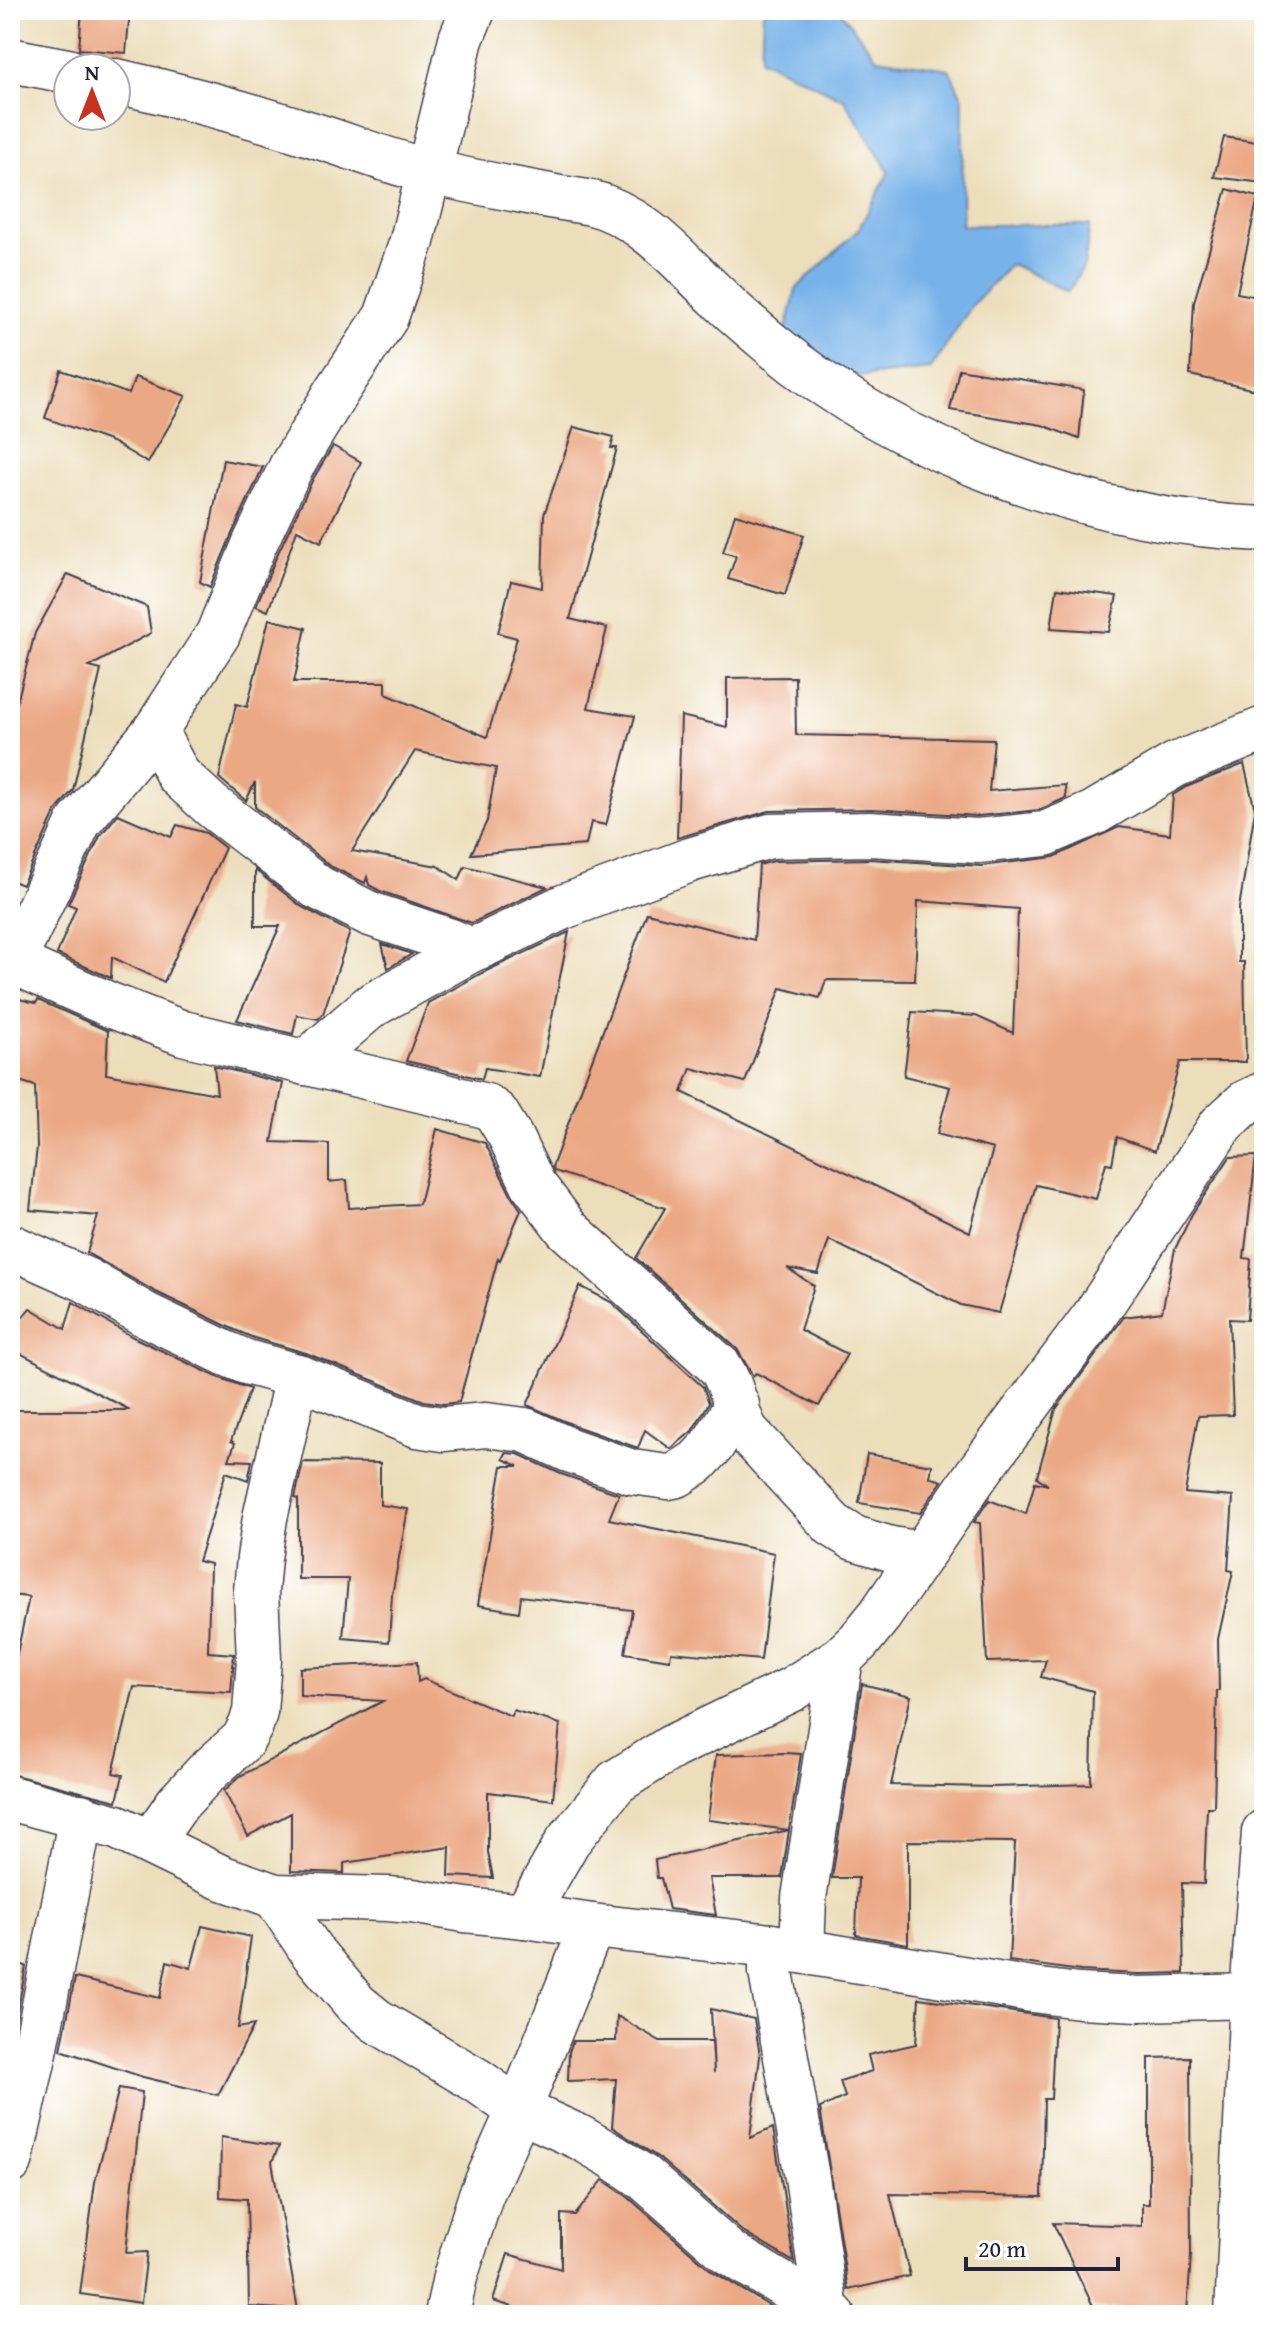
<svg xmlns="http://www.w3.org/2000/svg" width="1274" height="2325" font-family="'Gentium Book Plus',serif">
<style>
.water{fill:#77b2e9;stroke:#4c6a92;stroke-width:2}
.building{fill:#eba884;fill-rule:evenodd}
.lines{fill:none;stroke-linecap:round;stroke-linejoin:round}
.minor-casing{stroke:#403e4e;stroke-width:47}
.minor{stroke:#fff;stroke-width:44}
</style>
<rect width="100%" height="100%" fill="#fff"/>
<filter id="ink" filterUnits="userSpaceOnUse"><feTurbulence type="fractalNoise" baseFrequency=".0125" numOctaves="2"/><feDisplacementMap in="SourceGraphic" scale="16" xChannelSelector="R" yChannelSelector="G"/><feConvolveMatrix kernelMatrix="1 2 1 2 8 2 1 2 1" color-interpolation-filters="sRGB"/></filter>
<filter id="wash" filterUnits="userSpaceOnUse"><feTurbulence type="fractalNoise" baseFrequency=".006" numOctaves="4" result="noise"/><feDisplacementMap in="SourceGraphic" scale="32" xChannelSelector="R" yChannelSelector="G"/><feGaussianBlur stdDeviation="1.8" result="paint"/><feColorMatrix in="noise" values="0 0 0 0 0 0 0 0 0 0 0 0 0 0 0 0 0 1.4 0 .05"/><feComposite in="paint" operator="in"/></filter>
<g filter="url(#wash)">
<rect width="100%" height="100%" fill="#ecdebb"/>
<!-- water -->
<path class="water" d="M763,10h76l38,48 72,11 14,30 -1,126h128l-6,41 -16,26 -57,-28 -38,40 -42,65 -105,11 -43,-38 13,-53 62,-59 31,-58 -45,-73 -83,-40z"/>
<g id="blocks">
<!-- building -->
<g class="building">
<path d="M82,10h48l-4,43 -47,-4z"/>
<path d="M1224,137l40,6v40l-50,-6z"/>
<path d="M1227,189l31,8 -21,96 27,5v57l-2,-1 -3,37 -69,-16 4,-73z"/>
<path d="M959,369l125,21 -5,49 -37,-14 -92,-15z"/>
<path d="M61,370l68,24 6,-17 51,19 -38,67 -36,-21 -67,-24z"/>
<path d="M574,427l40,10 -3,11h6l-47,171 37,9 -19,80 47,8 -29,109 -15,-3 -5,23 -115,9 16,-33 9,-53 -81,-17 -63,100 86,15 21,14 6,-14 82,21 -75,36 -92,-32 -11,-6 -2,-8 -2,6 -35,-17 -75,-59v-25l-9,19 -27,-23 17,-74 11,3 22,-88 37,9 -12,54h92v12l101,43 30,-99 -19,-5 13,-52 31,7 2,-73z"/>
<path d="M333,446l28,16 -40,80 -24,-12 -29,81 -12,-5 21,-51 36,-76z"/>
<path d="M223,460l40,7 -32,69 -21,51 -10,-5z"/>
<path d="M735,514l69,21 -19,60 -57,-16 8,-23 -13,-4z"/>
<path d="M68,574l79,33 4,26 -62,34 12,3 -28,120 -17,21 -34,74 -12,-5v-151l25,-96z"/>
<path d="M1057,588l60,8 -8,36 -58,-4z"/>
<path d="M795,677l1,58 198,4 -5,52 76,-6 1,13 -27,12 -61,6 -106,-7 -103,2 -92,27 4,-122 46,11v-49z"/>
<path d="M1244,764l11,46 -16,98v54h5l2,100h-66l-25,89 -38,-14 -5,27 -6,-1 -10,36 -60,-14 -37,128 -38,-8 -132,-65 -11,34 -31,-6 27,18 -14,44 47,24 -28,52 -63,-33 -3,3 -16,-27 -101,-91 29,-50 -111,-37 -2,-4 95,-254 107,27 5,-75 15,-4 95,-2 112,7 73,-9 65,-30 51,7 3,-39 13,-8zM918,901l100,8 -5,124 -37,-17 -64,-4 -8,64 46,11 -13,47 56,15 -23,83 -288,-140 9,-24 54,14 36,-94 39,10 6,-18 89,1z"/>
<path d="M118,814l53,23 6,-12 29,8 19,15 -61,134 -52,-25 -1,21 -54,-24 19,-47 -8,-3 32,-68z"/>
<path d="M255,870l47,37 48,25 -27,82 -5,5 -21,-4 -4,19 -56,-14 43,-94h-25z"/>
<path d="M569,932l-29,145 -55,-9 -3,11 -76,-18 22,-58 54,-30z"/>
<path d="M382,944l30,10 -24,14z"/>
<path d="M19,999l17,4 2,-3 70,31 -2,43 111,20 -3,-28 69,17 -11,59 57,2v38l18,-2 2,28 70,-4 18,-75 48,14 26,52 10,15 -21,50 -2,-2 -39,144 -15,2 -20,-3 -118,-48 -52,-15 -19,-8 -79,-38 -69,-39 11,-37 -68,-6 7,-63 -2,-61 -25,-8v-20l9,-23z"/>
<path d="M1256,1156l-12,102 7,1 -4,61 -18,-1 4,96 -35,1 -13,77 48,4 -5,73 5,1 -15,68 1,52h-2l-3,116h-7l-3,77 -22,-1 2,90 -45,1 -58,-3 -72,-10 6,-119 -107,-1v103l-52,-9 2,-57h-26l30,-194 49,12 -20,89 102,2 98,-3 2,-93 -52,-14 5,-17 -59,2 -7,-139 -6,-1 15,-22 37,14 9,-32 13,3 -11,-8 19,-68 68,-92 38,-5 13,-63 17,-35 38,-57z"/>
<path d="M580,1286l31,16 92,85 6,16 -17,28 -21,18 -26,-19 -7,18 -60,-21 -51,-22z"/>
<path d="M73,1302l60,35 82,39 35,13 -19,52 4,2 -6,17 23,1 -4,19 -22,-8 -28,89 12,3 -2,88 26,2 -3,38 -97,-5 -21,86 10,2 -6,26 -107,-27v-87l19,-90 -19,-2v-185h120l-120,-62v-16l20,-24 35,21z"/>
<path d="M506,1453l12,1 43,20 58,20 -10,25 165,34 -13,107 -90,-8 -1,8 -45,-7 7,-43 -111,-14 -2,16 -41,-7 24,-139h17l-16,-7z"/>
<path d="M867,1454l65,11 -2,12 12,4 -22,32 -61,-10z"/>
<path d="M303,1462l77,1v42l28,4 -16,86 -3,47 -46,-4 5,-59h-50v-80l-3,-1z"/>
<path d="M417,1662l1,20 6,-3 87,37 2,-6 47,14 -7,76 -65,-8v60l5,26 -44,-2 1,-29 -106,16v10l-53,-2v-58l-43,23 -24,-45 16,-15 143,-75 -83,-5v-28z"/>
<path d="M784,1753l17,1 -12,76 -81,-10 8,-65z"/>
<path d="M789,1830l-7,48h-73l7,37 -47,-6 -8,-31h-4l-2,-18z"/>
<path d="M202,1926l49,11 -13,91 16,-3 -36,70 -75,-18 -82,-27 14,-72 85,20 7,-37 24,7z"/>
<path d="M10,1962l16,4 -10,53 -6,-1z"/>
<path d="M919,1998l136,20 -4,81h-7l-2,98 -152,-3 20,82 -62,14 -28,-182 25,-11 -5,-16 32,-10 -4,-16 48,-11z"/>
<path d="M711,2009l43,10 6,37 -10,82 23,-10 21,134 -51,-30 -84,-74 -47,-31 4,-48 -48,2 1,-29 4,-11h43l1,-25 43,25h52l2,32z"/>
<path d="M1190,2057l1,198 -4,58 -93,-5 -41,-85 89,3v-22h7v-146z"/>
<path d="M119,2088l23,4 -16,161 21,-1 -6,51 -61,-9 15,-112z"/>
<path d="M221,2137l58,9 -7,16 26,148 -49,-3 -2,-108 -27,-2z"/>
<path d="M603,2180l25,17 84,74 72,44h-245l-46,-14 15,-47 53,15v-55l14,1z"/>
</g>
</g>
</g>
<g filter="url(#ink)">
<use href="#blocks" fill-opacity="0" stroke="#403e4e" stroke-width="2"/>
<g class="lines">
<!-- minor casing -->
<g class="minor-casing">
<g id="minor">
<path d="M10,60l58,11"/>
<path d="M116,81c68,15 135,34 201,55 38,12 76,27 114,36 41,10 83,17 124,25 16,3 35,4 50,10 45,17 78,58 113,90 16,16 34,31 52,46 131,110 323,180 494,186"/>
<path d="M155,731l23,44 34,31 105,81 53,27 78,26 23,10 13,-5 79,-38 127,-47 80,-24 100,-2 108,7 67,-7 49,-21 81,-48 89,-36"/>
<path d="M14,962l96,43 73,28 303,73 10,7 14,23 23,48 34,45 153,138c14,21 15,43 26,64l87,94 21,13 37,11 30,5"/>
<path d="M10,969l69,-147 76,-91 63,-97 36,-89 37,-78 46,-76 49,-74 26,-76 49,-202 12,-29"/>
<path d="M305,1063l66,-57 100,-56"/>
<path d="M10,1246l76,34 58,34 81,39 21,9 51,14 120,49 26,4 43,-4 39,5 44,20 63,22 36,5 9,-2 20,-13 15,-16 25,-41"/>
<path d="M10,1798l107,29 103,50 55,19 113,3 24,2 53,9 60,6 67,10 179,20 261,44 47,6 60,3 113,-3"/>
<path d="M151,1842l27,-39 28,-30 37,-33 8,-15 4,-13 4,-52 -3,-69 3,-33 6,-40 32,-142"/>
<path d="M275,1896l38,57 43,51 21,17 101,60 41,29 60,27 33,19 31,21 85,75 105,63"/>
<path d="M525,1916l43,-75 48,-59 56,-35 120,-58 49,-31 18,-17 21,-26 97,-141 116,-156 128,-193 24,-22 19,-9"/>
<path d="M771,1946v26l36,205 19,134"/>
<path d="M802,1951l2,-53 37,-240"/>
<path d="M10,2162l25,-110 46,-236"/>
<path d="M447,2315l8,-38 26,-82 38,-85 73,-184"/>
<path d="M1237,2315l15,-319 12,-164"/>
</g>
</g>
<!-- minor -->
<use href="#minor" class="minor"/>
</g>
</g>
<!-- margin -->
<rect width="1274" height="2325" fill="none" stroke="#fff" stroke-width="40"/>
<!-- north arrow -->
<g transform="translate(92 92)"><circle r="38" fill="#ffffff" stroke="#a7a7b1" stroke-width="2"/>
<path d="M0-6L14 30L0 20L-14 30Z" fill="#c8321e"/>
<text y="-12" font-size="22" font-weight="bold" text-anchor="middle" fill="#22223b">N</text>
</g>
<!-- scale -->
<path d="M966 2257v12h152v-12" fill="none" stroke="#22223b" stroke-width="4"/>
<text x="978" y="2257" font-size="24" fill="#22223b" stroke="#ffffff" stroke-width="6" paint-order="stroke">20 m</text>
</svg>
